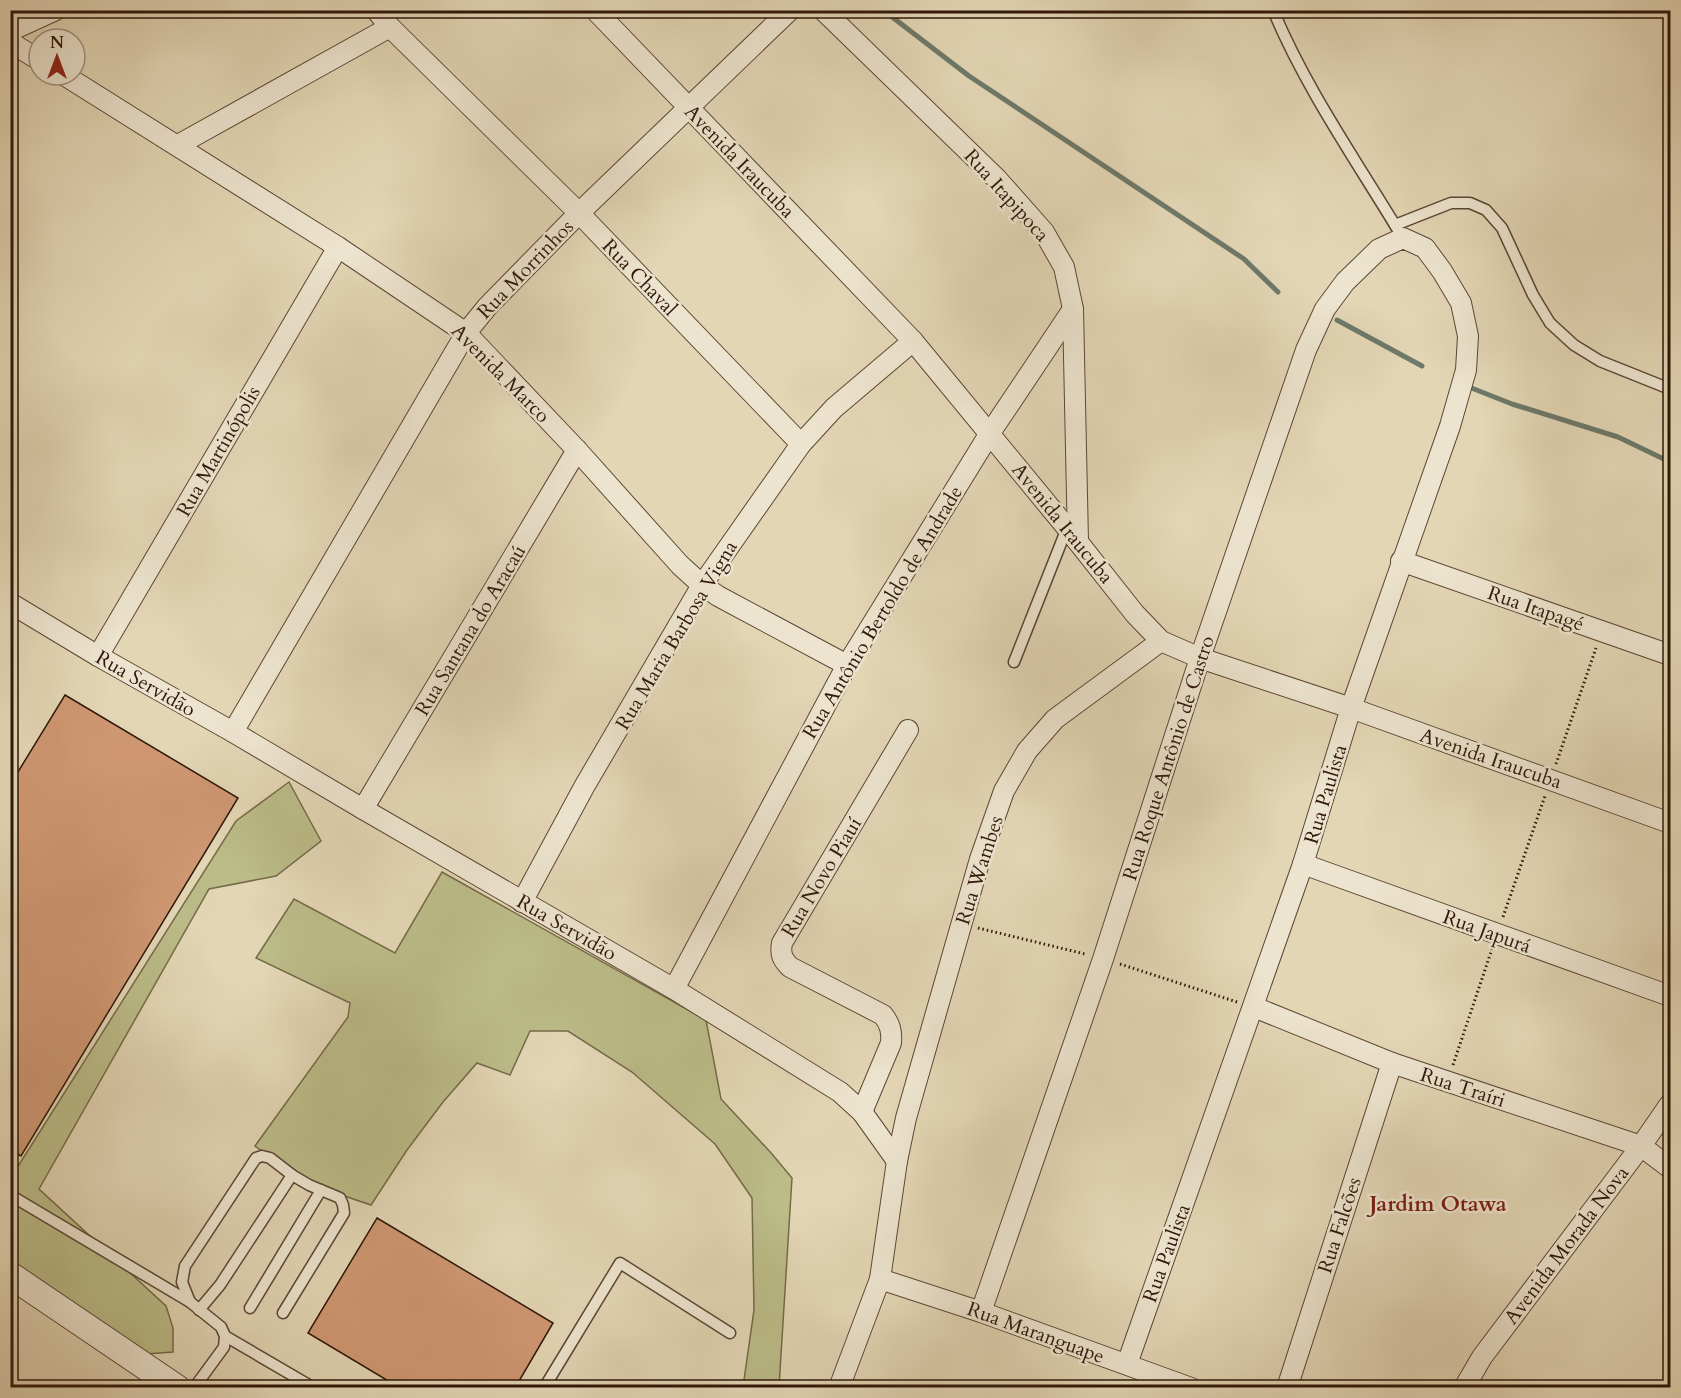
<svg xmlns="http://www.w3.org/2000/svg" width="1681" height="1398" font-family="Cardo,serif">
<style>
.green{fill:#bbbc88;stroke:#756a49;stroke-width:1.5}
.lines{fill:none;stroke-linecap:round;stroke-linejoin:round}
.stream{stroke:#6d7969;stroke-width:5}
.building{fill:#cf9873;stroke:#2f170a;stroke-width:1.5}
.service-casing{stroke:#5c4735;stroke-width:13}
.minor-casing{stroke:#5c4735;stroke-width:22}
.tertiary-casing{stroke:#5c4735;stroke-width:28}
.path{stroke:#2f170a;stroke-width:3;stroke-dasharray:1.5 3;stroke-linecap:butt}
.service{stroke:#ede4cf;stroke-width:10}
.minor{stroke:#ede4cf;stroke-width:20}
.tertiary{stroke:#ede4cf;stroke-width:26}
.labels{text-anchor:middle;stroke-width:5;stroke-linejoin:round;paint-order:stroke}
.street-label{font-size:20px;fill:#2f170a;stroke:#ede4cf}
.quarter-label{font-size:22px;font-weight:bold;fill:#7a1f14;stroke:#ede4cf}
</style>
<rect width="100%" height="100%" fill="#e3d6b5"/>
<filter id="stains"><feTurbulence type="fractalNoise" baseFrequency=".00333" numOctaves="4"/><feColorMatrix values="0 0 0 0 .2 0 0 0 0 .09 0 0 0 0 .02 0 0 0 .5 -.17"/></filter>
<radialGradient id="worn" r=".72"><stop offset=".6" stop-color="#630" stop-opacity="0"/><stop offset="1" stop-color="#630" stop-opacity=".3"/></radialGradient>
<!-- green -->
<g class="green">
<path d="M289,782l32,59 -45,35 -67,13 -170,300 127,117 7,22v24l-27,2 -135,-93 -1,-82 226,-358z"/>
<path d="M442,872l264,148 15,79 51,55 20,24 -13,209h-36l11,-77 -2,-112 -37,-54 -83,-72 -64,-41h-38l-20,44 -33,-12 -34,39 -36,48 -36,55 -62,-21 -54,-38 93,-129 2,-14 -94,-45 38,-59 101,54z"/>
</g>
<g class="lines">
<!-- stream -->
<g class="stream">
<path d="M883,10l86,66 275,183 34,33"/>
<path d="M1337,320l85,46"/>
<path d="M1469,387l43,17 106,33 52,25"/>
</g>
</g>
<!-- building -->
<g class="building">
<path d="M65,695l173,103 -217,358 -11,-6v-365z"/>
<path d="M377,1218l176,105 -38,65h-115l-92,-55z"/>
</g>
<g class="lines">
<!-- service casing -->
<g class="service-casing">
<g id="service">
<path d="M1273,10c32,77 82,149 125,220"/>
<path d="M1395,225l56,-22h19l16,7 16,18 31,67 17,28 24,22 26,16 70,28"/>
<path d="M1014,662l53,-134"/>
<path d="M10,1195l180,107 31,25 4,9 -1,11 -30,41"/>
<path d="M190,1302l-8,-20 3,-16 71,-108 6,-2 8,2 22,17 17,10 31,13 3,7 1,8 -61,100"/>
<path d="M250,1308l71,-118"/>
<path d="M199,1310l21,-25 72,-110"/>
<path d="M225,1336l84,49"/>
<path d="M544,1388l76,-125 110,70"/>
</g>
</g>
<!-- minor casing -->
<g class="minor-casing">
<g id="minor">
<path d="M376,10l14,17 189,186 222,231"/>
<path d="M595,10l318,331 154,187 68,86 26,27 39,17 151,50 319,115"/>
<path d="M823,10l174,169 47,53 20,35 9,42 5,233"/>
<path d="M10,31l46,-21"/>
<path d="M10,42l29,18"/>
<path d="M64,75l274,172 128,86 111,117 103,115 22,20 16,11 129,69"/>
<path d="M178,145l212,-118"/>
<path d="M1401,561l269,94"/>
<path d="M10,603l88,53 135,76 130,77 311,180 166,103 22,20 35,49"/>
<path d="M98,656l240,-409"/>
<path d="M233,732l233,-399 21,-26 92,-94 211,-203"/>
<path d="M363,809l214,-359"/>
<path d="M1303,864l367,132"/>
<path d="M522,902l62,-115 118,-202 99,-141 33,-36 79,-67"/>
<path d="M674,989l173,-324 143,-232 83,-124"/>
<path d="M1254,1007l138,56 249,83 29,22"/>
<path d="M862,1112l29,-69c1,-12 -1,-19 -8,-28l-93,-48c-8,-8 -10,-13 -8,-24l126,-213"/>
<path d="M880,1279l101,33 210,76"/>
<path d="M981,1312l122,-353 97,-301 106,-308 19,-41 20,-27 34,-33 24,-11 22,10 17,23 19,32 7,33 -2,34 -16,56 -99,282 -48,156 -176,500"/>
<path d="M839,1388l41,-109 17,-118 9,-43 74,-259 24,-68 23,-40 28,-32 106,-78"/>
<path d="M1287,1388l105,-325"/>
<path d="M1464,1388l18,-31 159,-211 29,-42"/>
</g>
</g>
<!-- tertiary casing -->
<g class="tertiary-casing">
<path id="tertiary" d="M10,1275l167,113"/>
</g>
<!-- path -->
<g class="path">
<path d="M1556,764l40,-116"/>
<path d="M1503,917l42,-121"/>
<path d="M978,928l107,26"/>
<path d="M1120,964l117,38"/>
<path d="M1453,1065l39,-116"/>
</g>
<!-- service -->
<use href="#service" class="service"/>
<!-- minor -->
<use href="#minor" class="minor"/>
<!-- tertiary -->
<use href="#tertiary" class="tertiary"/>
</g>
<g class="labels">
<!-- street labels -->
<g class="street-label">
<text transform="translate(740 161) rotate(46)" y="7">Avenida Iraucuba</text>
<text transform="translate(1007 195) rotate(48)" y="7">Rua Itapipoca</text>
<text transform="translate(525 269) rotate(-46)" y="7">Rua Morrinhos</text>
<text transform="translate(640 277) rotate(46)" y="7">Rua Chaval</text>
<text transform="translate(501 373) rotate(45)" y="7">Avenida Marco</text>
<text transform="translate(218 451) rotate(-60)" y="7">Rua Martinópolis</text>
<text transform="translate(1063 523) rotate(51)" y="7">Avenida Iraucuba</text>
<text transform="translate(1536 608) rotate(19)" y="7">Rua Itapagé</text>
<text transform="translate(882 612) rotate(-59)" y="7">Rua Antônio Bertoldo de Andrade</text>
<text transform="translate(470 630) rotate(-59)" y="7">Rua Santana do Aracaú</text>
<text transform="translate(676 635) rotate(-59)" y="7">Rua Maria Barbosa Vigna</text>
<text transform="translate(146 683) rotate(30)" y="7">Rua Servidão</text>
<text transform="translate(1168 758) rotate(-72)" y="7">Rua Roque Antônio de Castro</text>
<text transform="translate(1491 758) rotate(19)" y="7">Avenida Iraucuba</text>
<text transform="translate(1325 794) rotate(-73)" y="7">Rua Paulista</text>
<text transform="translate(979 870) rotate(-72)" y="7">Rua Wambes</text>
<text transform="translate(821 877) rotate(-59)" y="7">Rua Novo Piauí</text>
<text transform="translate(567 927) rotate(30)" y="7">Rua Servidão</text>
<text transform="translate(1487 931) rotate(20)" y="7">Rua Japurá</text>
<text transform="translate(1463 1087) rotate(18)" y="7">Rua Traíri</text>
<text transform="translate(1339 1225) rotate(-72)" y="7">Rua Falcões</text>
<text transform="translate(1566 1245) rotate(-53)" y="7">Avenida Morada Nova</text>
<text transform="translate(1166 1253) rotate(-70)" y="7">Rua Paulista</text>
<text transform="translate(1036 1332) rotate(20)" y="7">Rua Maranguape</text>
</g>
<!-- quarter labels -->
<g class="quarter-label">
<text x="1438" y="1211">Jardim Otawa</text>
</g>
</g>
<!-- margin -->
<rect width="1681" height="1398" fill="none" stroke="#e3d6b5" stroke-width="36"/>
<rect x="12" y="12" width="1657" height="1374" fill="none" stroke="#2f170a" stroke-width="3"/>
<rect x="18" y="18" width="1645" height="1362" fill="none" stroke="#2f170a" stroke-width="1.5"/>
<!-- north arrow -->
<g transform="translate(57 57)"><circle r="28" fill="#ede4cf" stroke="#a19280" stroke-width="1.5"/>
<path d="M0-4.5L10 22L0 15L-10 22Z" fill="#8f2418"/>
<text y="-9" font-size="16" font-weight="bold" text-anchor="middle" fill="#2f170a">N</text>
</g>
<rect width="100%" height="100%" filter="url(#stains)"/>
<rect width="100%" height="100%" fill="url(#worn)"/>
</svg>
